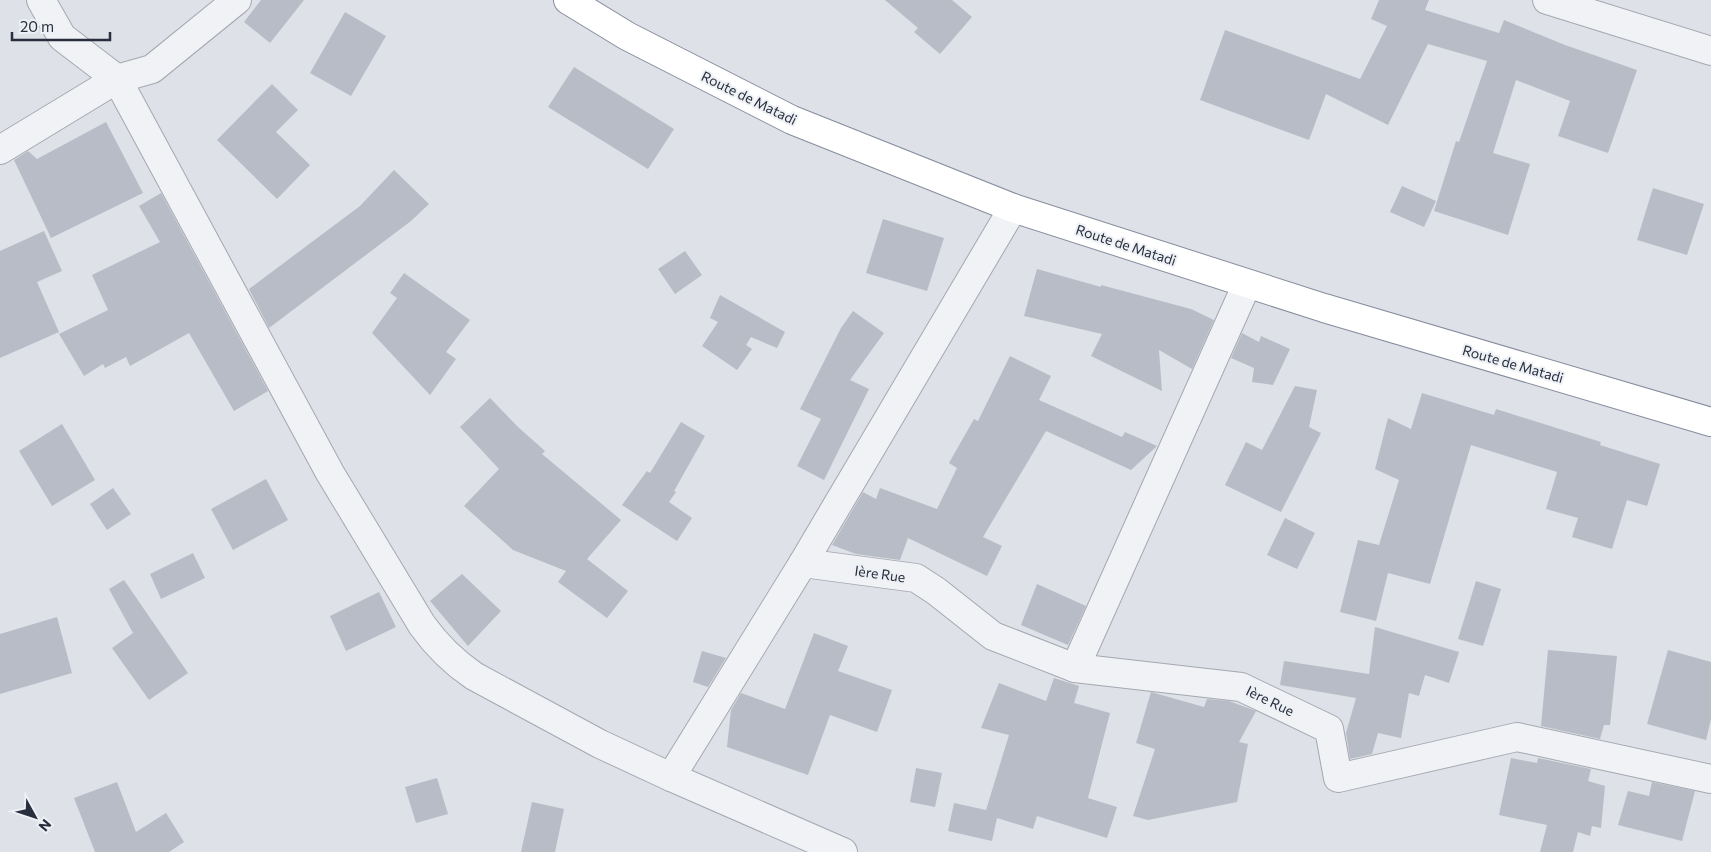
<svg xmlns="http://www.w3.org/2000/svg" width="1711" height="852" font-family="Commissioner,sans-serif">
<style>
.building{fill:#b8bcc6}
.lines{fill:none;stroke-linecap:round;stroke-linejoin:round}
.minor-casing{stroke:#a4a8b1;stroke-width:30}
.highway-casing{stroke:#868d9d;stroke-width:30}
.minor{stroke:#f0f2f5;stroke-width:28}
.highway{stroke:#fff;stroke-width:28}
.labels{text-anchor:middle;stroke-width:4;stroke-linejoin:round;paint-order:stroke}
.street-label{font-size:14px;fill:#282e3d;stroke:#edf0f5}
</style>
<rect width="100%" height="100%" fill="#dee1e7"/>
<!-- building -->
<g class="building">
<path d="M261,0h43l-34,43 -26,-21z"/>
<path d="M885,0h67l20,17 -32,37 -26,-22 4,-4z"/>
<path d="M1379,0h50l-4,10 74,23 5,-13 61,25 72,25 -29,83 -50,-17 12,-35 -54,-21 -23,73 37,11 -22,71 -74,-24 22,-70 3,1 28,-81 -59,-17 -40,81 -62,-31 -17,46 -109,-40 25,-70 135,49 27,-53 -16,-7z"/>
<path d="M345,12l41,24 -35,60 -41,-23z"/>
<path d="M574,67l100,62 -26,40 -100,-62z"/>
<path d="M272,84l26,26 -22,22 34,33 -33,34 -60,-59z"/>
<path d="M106,122l37,71 -92,45 -37,-78 14,-9 9,8z"/>
<path d="M394,170l35,34 -18,17 -142,107 -20,-39 111,-83z"/>
<path d="M1402,186l34,15 -12,26 -34,-15z"/>
<path d="M1653,188l51,16 -17,51 -50,-15z"/>
<path d="M161,193l107,198 -34,20 -45,-78 -59,33 -4,-9 -21,11 -2,-4 -19,12 -25,-42 49,-24 -16,-35 68,-33 -21,-36z"/>
<path d="M883,219l61,19 -17,53 -61,-18z"/>
<path d="M44,231l18,40 -25,11 22,50 -59,26v-107z"/>
<path d="M685,251l17,24 -27,19 -17,-25z"/>
<path d="M1037,269l64,18v-2l90,24 23,11 -22,49 -33,-19 3,41 -71,-35 11,-22 -78,-18z"/>
<path d="M404,273l66,47 -24,32 10,7 -26,36 -58,-62 25,-35 -7,-5z"/>
<path d="M720,295l65,37 -8,16 -26,-11 -5,8 6,4 -15,21 -35,-24 16,-24 -8,-4z"/>
<path d="M853,311l31,22 -34,47 19,9 -45,91 -27,-14 24,-47 -21,-10 41,-81z"/>
<path d="M1242,333l17,9 2,-6 29,13 -17,36 -21,-3 2,-14 -23,-10z"/>
<path d="M1010,356l41,20 -12,24 83,37 3,-5 32,14 -26,24 -85,-39 -63,106 19,9 -15,30 -79,-38 -8,22 -44,-6 -24,-9 31,-53 13,7 4,-11 57,21 20,-41 -8,-5 25,-44 4,2z"/>
<path d="M1295,386l22,4 -8,37 12,6 -40,79 -56,-27 21,-43 16,8z"/>
<path d="M1422,393l72,22 2,-6 105,33 -1,3 60,19 -13,42 -20,-6 -15,49 -40,-12 6,-19 -32,-9 11,-37 -86,-27 -41,139 -42,-11 -12,48 -36,-9 18,-72 21,5 20,-65 -24,-11 13,-51 23,11z"/>
<path d="M490,398l28,29 27,24 -3,3 79,66 -34,39 41,32 -21,27 -49,-36 8,-11 -53,-21 -49,-44 35,-37 -39,-42z"/>
<path d="M681,422l24,14 -31,55 2,1 -7,10 23,16 -15,23 -55,-36 25,-34 3,2z"/>
<path d="M62,424l33,56 -43,26 -33,-55z"/>
<path d="M266,479l22,41 -55,30 -22,-41z"/>
<path d="M113,488l18,26 -24,16 -17,-26z"/>
<path d="M1285,518l30,15 -18,36 -30,-14z"/>
<path d="M193,553l12,25 -44,21 -11,-25z"/>
<path d="M462,574l39,37 -33,35 -38,-45z"/>
<path d="M124,580l64,93 -39,27 -37,-52 21,-15 -24,-44z"/>
<path d="M1476,581l25,8 -18,57 -25,-7z"/>
<path d="M1037,584l49,22 -18,39 -47,-20z"/>
<path d="M379,592l17,35 -50,24 -16,-35z"/>
<path d="M57,617l15,56 -72,21v-60z"/>
<path d="M1375,627l84,25 -10,31 -24,-8 -6,21 -10,-3 -8,45 -23,-5 -6,21 -22,5 -4,-26 10,-35 -76,-13 4,-24 85,13z"/>
<path d="M814,633l34,13 -10,25 54,19 -15,42 -47,-17 -22,60 -81,-28 4,-37 10,-17 44,16z"/>
<path d="M1548,650l69,6 -7,69h-6l-4,14 -59,-13z"/>
<path d="M1668,650l43,12v57l-5,21 -59,-16z"/>
<path d="M702,651l24,7 -18,29 -15,-5z"/>
<path d="M1054,678l25,8 -5,17 36,10 -22,85 29,9 -10,31 -70,-22 -4,13 -36,-11 -5,23 -44,-10 6,-28 32,7 23,-75 -28,-7 18,-45 47,18z"/>
<path d="M1151,692l53,15 3,-8 22,2 27,10 -17,31 9,2 -11,58 -89,18 -15,-4 22,-67 -19,-6z"/>
<path d="M1511,758l26,5 1,-5 53,11 -3,12 17,5 -4,42 -9,-2 -2,10 -12,-4 -5,20h-33l7,-27 -48,-10z"/>
<path d="M916,768l26,5 -7,34 -25,-5z"/>
<path d="M437,778l11,36 -32,9 -11,-36z"/>
<path d="M117,782l19,50 30,-19 18,29 -15,10h-74l-21,-54z"/>
<path d="M1652,782l43,9 -13,50 -64,-16 10,-34 21,5z"/>
<path d="M532,802l32,7 -9,43h-34z"/>
</g>
<g class="lines">
<!-- minor casing -->
<g class="minor-casing">
<g id="minor">
<path d="M41,0l21,37 55,42 213,394 92,152c15,21 30,36 52,51l126,68 71,33 172,75"/>
<path d="M1547,0l164,51"/>
<path d="M0,150l117,-71 35,-10 85,-69"/>
<path d="M803,563l113,15 20,13 57,45 82,32 166,19 88,42 9,49 179,-41 194,42"/>
<path d="M1075,668l172,-384"/>
<path d="M671,777l132,-214 210,-355"/>
</g>
</g>
<!-- highway casing -->
<g class="highway-casing">
<path id="highway" d="M568,0l59,36 165,84 221,88 311,100 387,114"/>
</g>
<!-- minor -->
<use href="#minor" class="minor"/>
<!-- highway -->
<use href="#highway" class="highway"/>
</g>
<g class="labels">
<!-- street labels -->
<g class="street-label">
<text transform="translate(749 98) rotate(26)" y="5">Route de Matadi</text>
<text transform="translate(1126 245) rotate(18)" y="5">Route de Matadi</text>
<text transform="translate(1513 364) rotate(16)" y="5">Route de Matadi</text>
<text transform="translate(880 574) rotate(8)" y="5">Ière Rue</text>
<text transform="translate(1270 701) rotate(26)" y="5">Ière Rue</text>
</g>
</g>
<!-- north arrow -->
<g transform="translate(35 817) rotate(130)" stroke="#edf0f5" stroke-width="4" paint-order="stroke">
<path d="M0-4L9 19L0 12L-9 19Z" fill="#282e3d"/>
<text y="-8" font-size="14" font-weight="bold" text-anchor="middle" fill="#282e3d">N</text>
</g>
<!-- scale -->
<path d="M12 32v8h98v-8" fill="none" stroke="#282e3d" stroke-width="2.5"/>
<text x="20" y="32" font-size="15" fill="#282e3d" stroke="#edf0f5" stroke-width="4" paint-order="stroke">20 m</text>
</svg>
